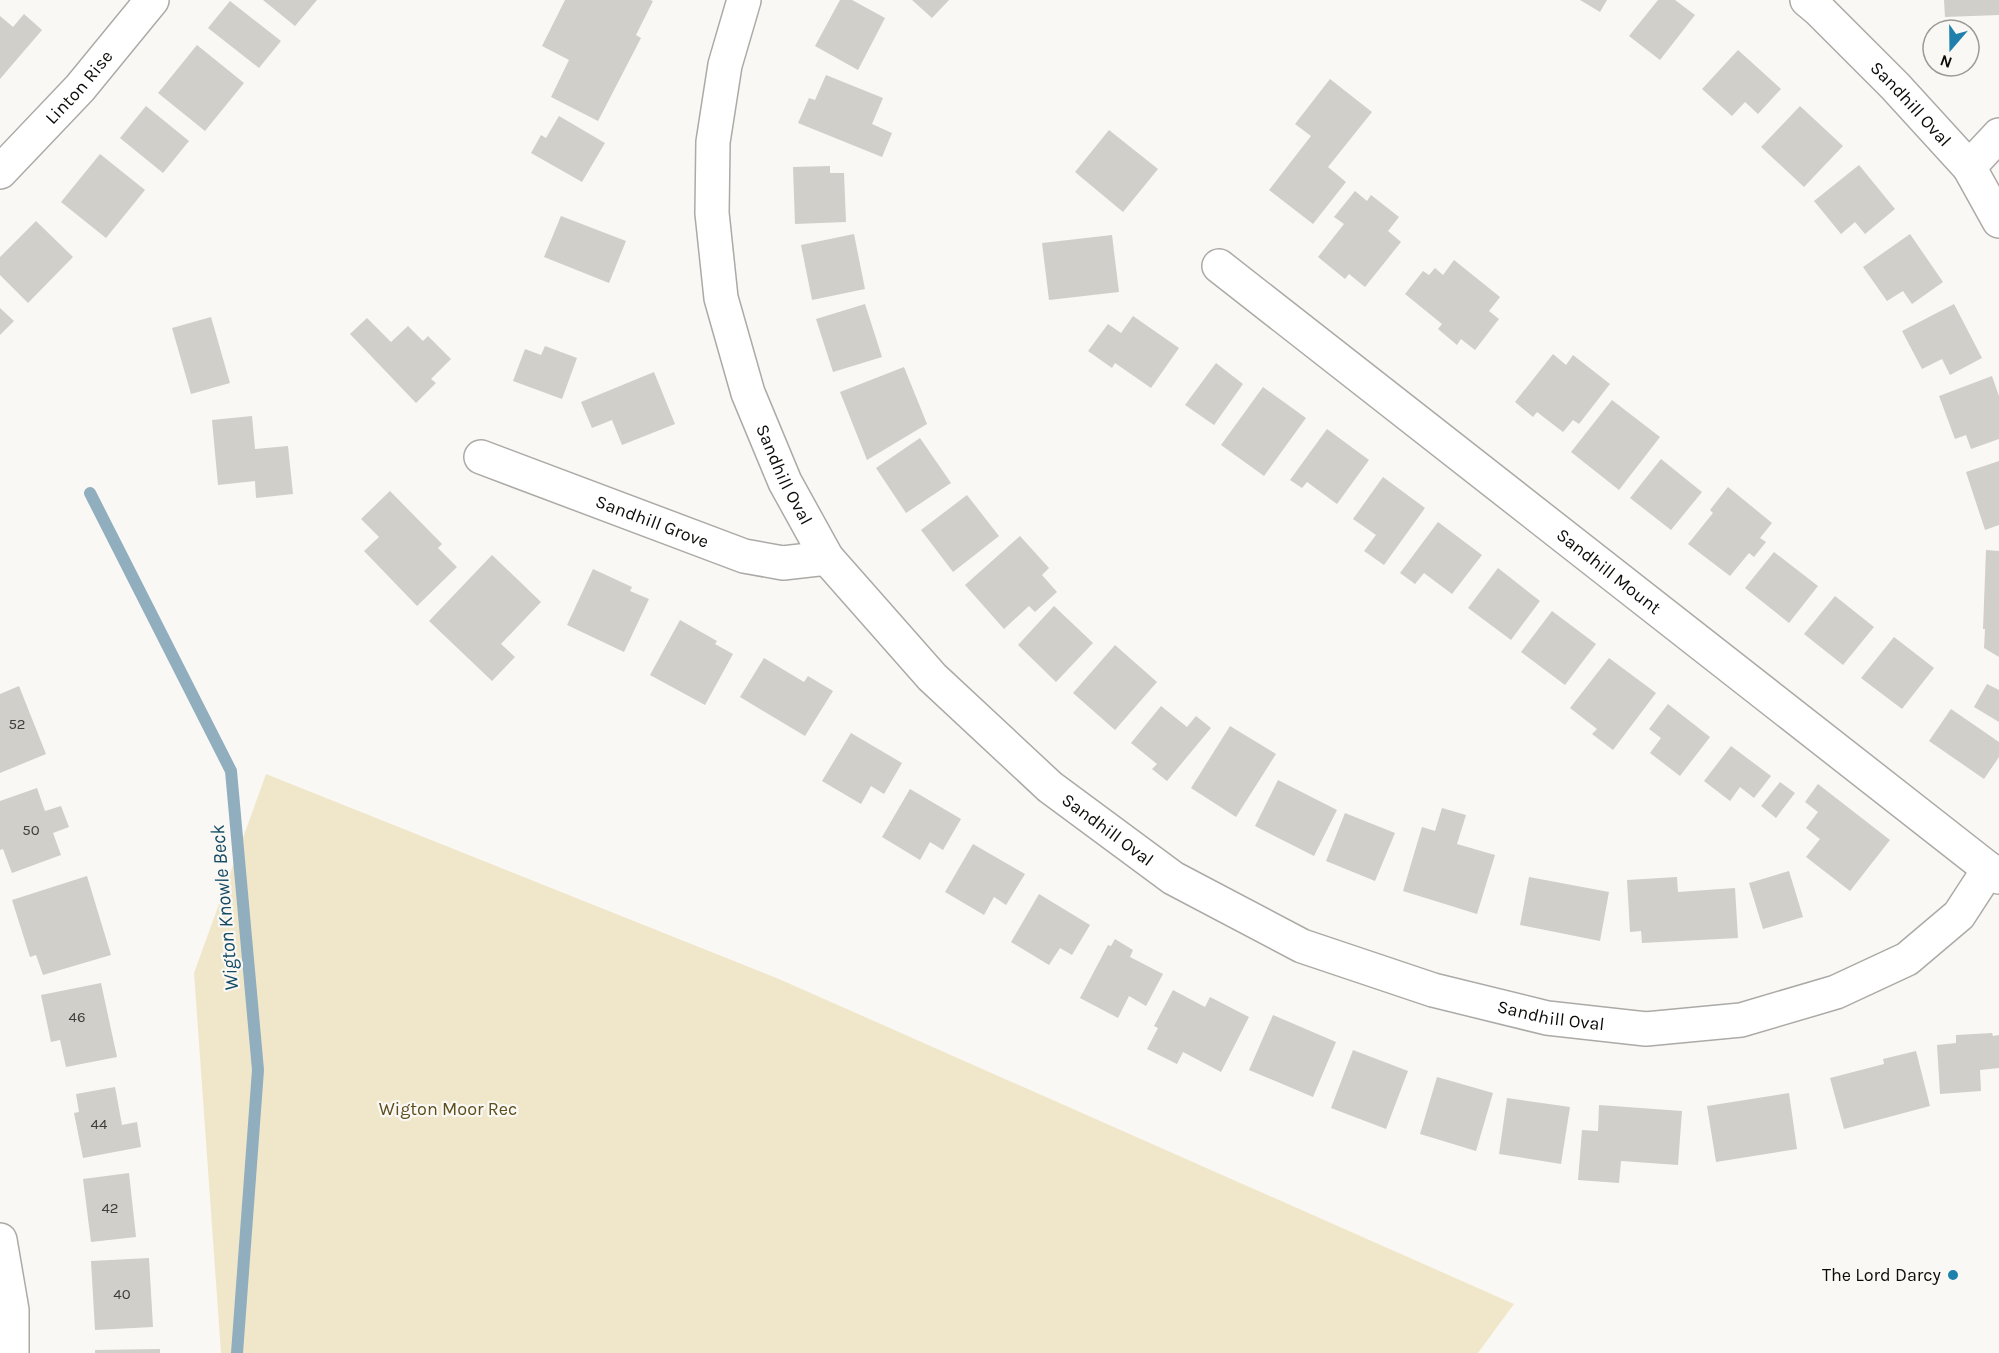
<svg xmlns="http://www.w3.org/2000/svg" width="1999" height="1353" font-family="Karla,sans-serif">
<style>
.green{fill:#f0e7ca}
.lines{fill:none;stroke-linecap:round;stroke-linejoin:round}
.stream{stroke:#91aebf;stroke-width:12}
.building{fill:#d0cfca}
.minor-casing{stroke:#acaaa6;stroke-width:36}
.minor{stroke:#fff;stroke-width:33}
.poi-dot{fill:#1f80ac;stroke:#faf8f4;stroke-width:2}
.labels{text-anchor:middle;stroke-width:4.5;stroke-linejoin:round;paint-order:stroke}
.number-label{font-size:15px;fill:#3d3d3a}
.street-label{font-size:18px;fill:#0c0c0a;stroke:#faf8f4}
.park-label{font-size:18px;fill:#5c4d1b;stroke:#faf8f4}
.poi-label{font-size:18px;fill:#0c0c0a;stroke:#faf8f4;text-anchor:end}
.water-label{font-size:20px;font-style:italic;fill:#144a64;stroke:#faf8f4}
</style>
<rect width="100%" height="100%" fill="#faf8f4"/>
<!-- green -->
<path class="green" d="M266,774l513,205 735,325 -36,49h-1257l-27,-380z"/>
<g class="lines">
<!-- stream -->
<path class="stream" d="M90,493l141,278 27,299 -21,283"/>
</g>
<!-- building -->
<g class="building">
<path d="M263,0h54l-22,26z"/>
<path d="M565,0h85l3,1 -17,34 5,3 -43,83 -47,-24 18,-37 -27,-14z"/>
<path d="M840,0h12l33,18 -27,52 -43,-24z"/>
<path d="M912,0h37l-17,18z"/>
<path d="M1580,0h27l-7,12z"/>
<path d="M1658,0h17l20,15 -35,45 -31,-24z"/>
<path d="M1944,0h55v15l-54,2z"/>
<path d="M230,1l51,40 -22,27 -51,-40z"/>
<path d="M24,14l18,16 -42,49v-63l13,11z"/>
<path d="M197,45l47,38 -39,48 -47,-38z"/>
<path d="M1738,50l43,39 -23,25 -13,-12 -13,14 -30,-27z"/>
<path d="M826,75l57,23 -11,26 20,9 -10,24 -84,-34 11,-25 6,2z"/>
<path d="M1330,79l42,33 -44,55 18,15 -33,42 -44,-34 42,-54 -16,-12z"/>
<path d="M146,106l43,35 -26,32 -43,-35z"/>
<path d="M1800,106l43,40 -39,41 -43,-40z"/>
<path d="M559,116l46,27 -23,39 -51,-29 10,-18 5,3z"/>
<path d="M1109,130l49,39 -35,43 -48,-40z"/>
<path d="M100,154l45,36 -39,48 -45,-36z"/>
<path d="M1859,165l36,44 -30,25 -10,-12 -14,12 -27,-33z"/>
<path d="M830,166v7h14l2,49 -51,2 -2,-57z"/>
<path d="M1355,191l12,10 4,-6 28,22 -11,14 13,11 -36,45 -16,-13 -4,5 -27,-22 26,-33 -10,-7z"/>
<path d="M561,216l65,25 -17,42 -65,-26z"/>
<path d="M36,221l37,36 -45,46 -28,-28v-18z"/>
<path d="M854,234l11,55 -53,11 -11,-55z"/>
<path d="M1910,234l33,48 -31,22 -9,-13 -16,10 -24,-34z"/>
<path d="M1112,235l7,57 -70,8 -7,-57z"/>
<path d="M1454,260l46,37 -11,14 10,8 -24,31 -14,-11 -4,6 -19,-16 4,-5 -37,-30 18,-23 6,4 6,-7 8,7z"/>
<path d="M865,304l17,53 -49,15 -17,-53z"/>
<path d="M1954,304l28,54 -32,17 -8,-16 -20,10 -20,-38z"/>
<path d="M0,308l14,13 -14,14z"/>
<path d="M1133,316l46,32 -28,40 -36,-25 -3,5 -24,-17 20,-27 13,9z"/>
<path d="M211,317l19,66 -39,11 -19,-66z"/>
<path d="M367,318l24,24 17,-16 15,15 5,-5 23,23 -20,20 5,4 -20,20 -66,-69z"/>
<path d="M545,346l32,12 -15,41 -49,-18 12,-32 16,6z"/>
<path d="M1553,354l13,11 7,-10 37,29 -31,40 -6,-4 -10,12 -26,-20 -4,5 -18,-15z"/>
<path d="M1216,363l27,21 -29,41 -29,-20z"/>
<path d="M904,367l23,57 -60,36 -27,-68z"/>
<path d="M654,372l21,52 -53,21 -10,-25 -20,8 -11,-26z"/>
<path d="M1992,376l7,20v43l-28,10 -5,-14 -11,4 -16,-43z"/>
<path d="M1263,387l43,31 -42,58 -43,-31z"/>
<path d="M1612,400l48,37 -41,53 -48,-38z"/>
<path d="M252,416l3,33 33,-3 5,48 -37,4 -1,-17 -37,4 -6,-65z"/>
<path d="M1327,429l42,31 -32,44 -30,-22 -5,6 -12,-8z"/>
<path d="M920,438l31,45 -45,30 -30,-45z"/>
<path d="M1661,459l41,33 -31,38 -41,-32z"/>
<path d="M1999,461v64l-14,5 -19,-58z"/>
<path d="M1383,477l42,31 -41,57 -20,-14 12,-16 -23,-16z"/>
<path d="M1728,487l44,36 -12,15 6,4 -12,15 -5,-4 -19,23 -42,-32 25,-31 -3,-3z"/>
<path d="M390,491l52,53 -4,4 19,19 -40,39 -53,-55 15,-14 -18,-18z"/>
<path d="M967,495l32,41 -46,36 -32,-42z"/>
<path d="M1438,522l44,33 -30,39 -28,-21 -9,11 -15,-11z"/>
<path d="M1020,536l29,32 -7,7 15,17 -22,20 -6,-6 -25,23 -39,-44z"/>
<path d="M1986,550l13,1v106l-15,-9 1,-19h-2z"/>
<path d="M1774,552l44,34 -29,37 -44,-35z"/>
<path d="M492,555l49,47 -40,42 14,13 -23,24 -63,-60z"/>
<path d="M1498,568l42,33 -29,39 -43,-32z"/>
<path d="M593,569l39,18 -2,4 19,8 -25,53 -57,-27z"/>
<path d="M1835,596l39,31 -31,38 -39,-31z"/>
<path d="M1054,606l39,37 -37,39 -38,-37z"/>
<path d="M1552,611l44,33 -31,41 -44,-33z"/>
<path d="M680,620l37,21 -2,3 18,10 -28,51 -55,-30z"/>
<path d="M1894,637l40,31 -32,41 -41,-31z"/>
<path d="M1115,645l42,37 -42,48 -42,-37z"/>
<path d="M764,658l40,24 4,-6 25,15 -28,45 -65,-39z"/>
<path d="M1609,658l47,35 -43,57 -21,-16 5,-5 -27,-21z"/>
<path d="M1987,684l12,6v32l-25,-15z"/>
<path d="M19,686l27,68 -46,19v-79z"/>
<path d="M1668,704l42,33 -30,39 -30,-23 11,-15 -12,-9z"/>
<path d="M1161,706l26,21 9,-11 15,12 -44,53 -15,-12 5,-5 -26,-21z"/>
<path d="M1951,709l48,33v15l-15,22 -55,-38z"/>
<path d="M1230,726l46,28 -40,63 -45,-29z"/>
<path d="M851,733l51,30 -18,31 -13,-8 -10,18 -39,-23z"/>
<path d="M1731,746l40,30 -17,22 -14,-11 -10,14 -26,-20z"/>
<path d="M1278,780l59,30 -23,46 -59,-30z"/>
<path d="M1780,782l15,11 -19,25 -15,-12z"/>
<path d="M1818,784l72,56 -40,51 -44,-34 14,-18 -14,-11 12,-16 -13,-10z"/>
<path d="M37,788l8,23 16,-5 8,21 -16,6 8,22 -49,18 -9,-24 -3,1v-49z"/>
<path d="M910,789l51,30 -18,31 -13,-8 -10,18 -38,-23z"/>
<path d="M1442,808l24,7 -9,29 38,11 -18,59 -74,-23 19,-64 13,4z"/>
<path d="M1345,813l50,20 -20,48 -49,-20z"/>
<path d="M973,844l52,30 -19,31 -12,-8 -10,18 -39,-23z"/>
<path d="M1789,871l14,46 -40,12 -14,-46z"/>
<path d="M87,876l24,79 -68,20 -7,-20 -6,2 -18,-57z"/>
<path d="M1529,877l80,15 -9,49 -80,-16z"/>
<path d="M1677,877l1,15 57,-4 3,50 -96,5 -1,-12 -11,1 -3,-52z"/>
<path d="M1039,894l51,31 -18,30 -12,-7 -11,17 -38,-23z"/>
<path d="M1115,939l18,11 -3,7 33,17 -17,32 -17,-10 -11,22 -38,-20 28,-53 3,1z"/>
<path d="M101,983l16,74 -51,10 -6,-27 -9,2 -10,-47z"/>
<path d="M1173,990l32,17 5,-10 39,20 -28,55 -38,-20 -6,12 -30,-15 11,-21 -4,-2z"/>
<path d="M1273,1015l63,27 -23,55 -64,-27z"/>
<path d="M1992,1033l1,3 6,-1v33l-19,2 1,21 -41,3 -3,-49 19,-2v-8z"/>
<path d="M1353,1050l55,21 -22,58 -55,-21z"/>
<path d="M1916,1051l14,55 -86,23 -14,-51 54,-14 -1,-5z"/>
<path d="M1437,1077l56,16 -17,58 -56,-17z"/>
<path d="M115,1087l7,38 15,-3 4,25 -58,11 -9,-45 5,-1 -3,-18z"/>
<path d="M1789,1093l8,56 -81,13 -9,-56z"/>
<path d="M1507,1098l63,9 -9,57 -62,-10z"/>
<path d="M1599,1105l83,6 -4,54 -57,-4 -2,22 -41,-3 4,-50 16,1z"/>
<path d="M129,1173l7,64 -45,5 -8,-63z"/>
<path d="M149,1258l4,69 -58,3 -4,-69z"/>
<path d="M160,1349v4h-65v-3z"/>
</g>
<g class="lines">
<!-- minor casing -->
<g class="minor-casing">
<g id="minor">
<path id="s1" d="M744,0l-19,65 -12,77 -1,71 9,85 27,95 37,89 42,76 105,119 118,110 123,91 129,68 131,44 114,28 99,11 95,-9 95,-28 71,-33 52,-44 30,-46"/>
<path id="s2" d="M1807,0l12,10 76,76 74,81 30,54"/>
<path d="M1969,167l30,-32"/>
<path id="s3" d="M0,172l80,-84 72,-88"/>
<path id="s4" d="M1219,266l780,611"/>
<path id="s5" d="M481,457l263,99 39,7 44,-5"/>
<path d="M0,1240l12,70v43"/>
</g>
</g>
<!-- minor -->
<use href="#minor" class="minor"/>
</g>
<!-- markers -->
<circle class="poi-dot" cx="1953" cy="1275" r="6"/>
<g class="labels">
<!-- number labels -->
<g class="number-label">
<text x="17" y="729">52</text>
<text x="31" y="835">50</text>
<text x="77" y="1022">46</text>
<text x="99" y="1129">44</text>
<text x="110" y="1213">42</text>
<text x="122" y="1299">40</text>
</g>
<!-- street labels -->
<g class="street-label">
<text dy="6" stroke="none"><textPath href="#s3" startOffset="116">Linton Rise</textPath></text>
<text dy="6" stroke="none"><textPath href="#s2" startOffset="147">Sandhill Oval</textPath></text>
<text dy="6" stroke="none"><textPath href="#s1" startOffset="490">Sandhill Oval</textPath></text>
<text dy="6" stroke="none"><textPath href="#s5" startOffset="183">Sandhill Grove</textPath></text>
<text dy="6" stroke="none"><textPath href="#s4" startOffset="495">Sandhill Mount</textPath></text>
<text dy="6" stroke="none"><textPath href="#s1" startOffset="976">Sandhill Oval</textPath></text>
<text dy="6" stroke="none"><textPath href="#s1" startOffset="1462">Sandhill Oval</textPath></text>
</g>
<!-- park labels -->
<g class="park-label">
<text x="448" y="1115">Wigton Moor Rec</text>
</g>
<!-- poi labels -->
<g class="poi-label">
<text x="1941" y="1281">The Lord Darcy</text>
</g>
<!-- water labels -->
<g class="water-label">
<text transform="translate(224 908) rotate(-95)" y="7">Wigton Knowle Beck</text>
</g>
</g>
<!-- north arrow -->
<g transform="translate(1951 48) rotate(200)"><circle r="28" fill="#faf8f4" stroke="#9b9a96" stroke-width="1.5"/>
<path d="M0-4.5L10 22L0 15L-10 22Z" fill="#1f80ac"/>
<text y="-9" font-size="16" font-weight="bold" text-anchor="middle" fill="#0c0c0a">N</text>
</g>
</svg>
